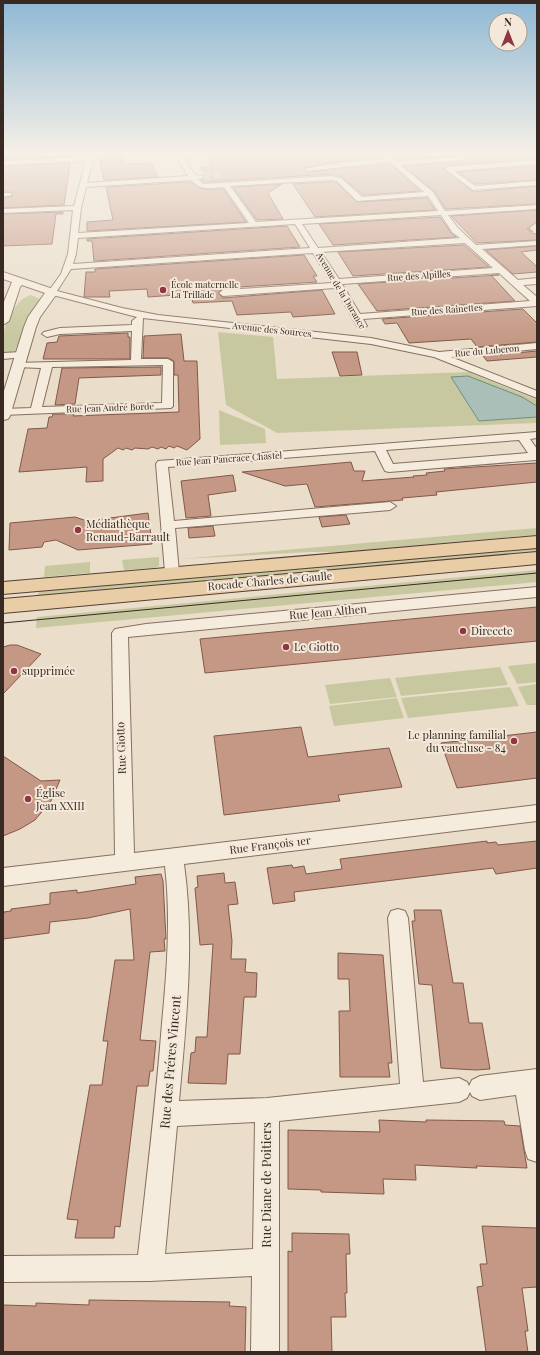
<svg xmlns="http://www.w3.org/2000/svg" width="540" height="1355" font-family="'Playfair Display',serif">
<style>
.green{fill:#c7c89f}
.water{fill:#aabfb7;stroke:#718d83}
.building{fill:#c49885;stroke:#825949}
.lines{fill:none;stroke-linecap:round;stroke-linejoin:round}
.minor-tunnel{stroke:#c6b9a8;stroke-width:7;stroke-dasharray:7 3.5;stroke-linecap:butt}
.minor-casing{stroke:#857060;stroke-width:2}
.tertiary-casing{stroke:#857060;stroke-width:2}
.primary-casing{stroke:#543f34;stroke-width:2}
.minor{fill:#f6ecdd;fill-rule:evenodd}
.tertiary{fill:#f6ecdd;fill-rule:evenodd}
.primary{fill:#e8cda7;fill-rule:evenodd}
.tram{stroke:#382a22;stroke-width:1}
.poi-dot{fill:#8e3741;stroke:#f3e8d9;stroke-width:1.5}
.labels{text-anchor:middle;stroke-width:4;stroke-linejoin:round;paint-order:stroke}
.far-street-label{font-size:9px;fill:#382a22;stroke:#f3e8d9}
.far-poi-label{font-size:9px;fill:#382a22;stroke:#f3e8d9;text-anchor:start}
.poi-label{font-size:11px;fill:#382a22;stroke:#f3e8d9;text-anchor:start}
.street-label{font-size:11px;fill:#382a22;stroke:#f3e8d9}
.near-street-label{font-size:13px;fill:#382a22;stroke:#f3e8d9}
</style>
<rect width="100%" height="100%" fill="#eaddca"/>
<!-- green -->
<g class="green">
<path d="M31,295l9,4 -13,20 -12,32 -12,3c0,-6 -1,-14 0,-19 3,-14 14,-37 28,-40z"/>
<path d="M218,332l55,5 4,42 192,-7 68,28v23l-260,10 -51,-28z"/>
<path d="M219,410l46,19 1,14 -46,2z"/>
<path d="M537,528v7l-198,17h-29l-129,7z"/>
<path d="M537,547v5l-500,45 2,-6z"/>
<path d="M159,557v9l-5,2 -30,2 -2,-10z"/>
<path d="M90,562v11l-46,4 1,-11z"/>
<path d="M537,570v12l-501,46 1,-11z"/>
<path d="M537,663v19l-20,2 -9,-18z"/>
<path d="M500,667l8,18 -107,11 -6,-18z"/>
<path d="M390,678l7,19 -67,7 -5,-19z"/>
<path d="M537,684v21h-10l-9,-18z"/>
<path d="M510,687l9,19 -111,12 -7,-20z"/>
<path d="M397,698l7,20 -70,8 -5,-20z"/>
</g>
<!-- water -->
<path class="water" d="M468,376l54,21 15,9v11l-58,4 -28,-44z"/>
<!-- building -->
<g class="building">
<path d="M3,152h68v4l-68,4z"/>
<path d="M285,152h93l5,6 -46,4 -33,6 -1,1 4,3 83,-8 30,27 -57,4 -21,-18 -11,-3 -127,8 -3,-2 7,-1 -8,-12h11l-3,-9z"/>
<path d="M388,152h149v7l-89,7 -4,3 29,23 64,-6v18l-91,5 -12,-18 -30,-25 59,-4 4,-4 -1,-2 -69,3z"/>
<path d="M122,153l2,11 27,-1 7,14 -54,3 -6,-26z"/>
<path d="M70,163l-6,42 -61,3v-10l10,-2 -2,-4h-8v-26z"/>
<path d="M537,166v14l-62,4 -17,-12z"/>
<path d="M190,182l12,7h21l23,33 -159,9v-9l26,-2 -7,-33z"/>
<path d="M331,182h5l21,20 70,-4 8,12 -120,7 -22,-33z"/>
<path d="M282,184l-14,9 15,26 -26,1 -24,-33z"/>
<path d="M537,210v12l-10,7h4l-2,2h4l-2,2 6,1v6l-60,3 -26,-27z"/>
<path d="M63,212v2h-7l-4,30 -49,2v-32z"/>
<path d="M440,217l11,16 5,4 -123,8 -14,-21z"/>
<path d="M287,226l13,21 -206,14 -2,-20h-5v-2z"/>
<path d="M464,245l25,22 -136,9 -15,-24z"/>
<path d="M537,246v4l-16,2 12,11 4,4v5l-24,2 -27,-24z"/>
<path d="M304,255l13,21h-4l4,6 -94,6 -5,5 5,5 99,-8 13,24 -42,3 -2,-5 -54,3 -5,-14 -39,2 -3,-9 -42,3 -1,-8 -38,2 1,6h-26l2,-25h9v-3z"/>
<path d="M491,275l24,26 -138,10 -19,-27 141,-9z"/>
<path d="M523,309l14,14v19l-60,5 -6,-8 -62,4 -12,-20 -12,1 -3,-5z"/>
<path d="M128,333v4h2v22h-87l4,-16 10,-1 2,-6z"/>
<path d="M181,334l3,27h13l3,78 -13,11 -10,-4 -3,2 -5,-2 -3,3 -5,-2 -3,2 -6,-2 -4,2 -13,-1 -3,2 -6,-2 -3,2 -5,-2 -15,11v22l-17,1 1,-15 -68,5 9,-43 19,-1 2,-11h3l1,-3h21l-1,2 106,-4 -1,-37h-4v-14l-6,-3h-25l1,-22z"/>
<path d="M537,351v6l-50,4 -4,-5z"/>
<path d="M332,352h25l5,23 -22,1z"/>
<path d="M161,367v8l-82,3 -4,26 -20,1 7,-37z"/>
<path d="M351,462l3,9h11l-3,10 52,-4 -1,-1 14,-1 -1,-2 19,-2 -1,-2 93,-6v19l-101,10 1,3 -35,3 1,2 -88,7 -8,-23 -22,2 -43,-14z"/>
<path d="M233,475l3,16 -28,4 3,21 -25,2 -5,-37z"/>
<path d="M148,513l4,31 -74,6 -22,-10 -12,2 -2,5 -33,3 1,-27 65,-6 12,4z"/>
<path d="M346,515l4,9 -28,3 -3,-10z"/>
<path d="M213,526l2,10 -26,2 -1,-10z"/>
<path d="M537,607v34l-332,32 -5,-34z"/>
<path d="M10,645h7l24,9 -38,40v-47z"/>
<path d="M301,727l7,30 81,-9 13,39 -64,8 2,6 -116,14 -10,-79z"/>
<path d="M537,732v46l-80,10 -16,-45z"/>
<path d="M3,756l38,25 19,-1 -9,21 -16,19 -15,9 -17,7z"/>
<path d="M487,841v2l9,-1 2,3 39,-4v27l-41,6 -3,-6 -199,24 1,9 -22,3 -6,-36 25,-3 1,3 11,-2 2,8 36,-5 -2,-10z"/>
<path d="M224,873l1,10 10,-1 3,22 -10,1 4,36 -1,18h15l-1,13 12,1 -1,24h-12l-4,57h-12l-2,30 -38,-1 3,-30 4,-1 1,-15h11l6,-93 -13,1 -5,-57 3,-1 -1,-11z"/>
<path d="M161,874l2,7 3,58h-2l1,12 -15,1 -10,88 16,1 -3,30h-3l-2,15h-11l-17,141 -5,-1 -1,12h-39l3,-18 -11,-1 23,-134h12l6,-44h-5l12,-81h19l-4,-51 -42,9 -38,4 -1,11 -46,6v-21l1,-6 7,-1v-2l39,-5v-11l27,-3v3l59,-9 -1,-7z"/>
<path d="M414,910h27l12,73h10l6,40h13l8,46 -14,1 -35,-2 -9,-83 -13,-1 -7,-63h3z"/>
<path d="M338,953l45,2 9,108h-4l2,14h-50l-1,-66h11l-1,-32h-11z"/>
<path d="M379,1120l47,2v-2l78,1 1,4 15,1 7,42 -51,-2 1,2 -62,-3 1,15 -33,-1 1,15 -63,-2v-2l-33,-1v-59l92,2z"/>
<path d="M482,1226l55,2v59l-15,1 6,43h-3l3,21h-42l-9,-65 6,-1 -3,-22h7z"/>
<path d="M292,1233l57,1 1,20h-4l1,39h-2l1,24h-15l1,35h-44v-101l4,1z"/>
<path d="M89,1300l141,2 -1,4 17,1 -1,45h-242v-47l33,1v-3l53,2z"/>
</g>
<g class="lines">
<!-- minor-tunnel -->
<path class="minor-tunnel" d="M203,176l19,-1"/>
<!-- minor casing -->
<g class="minor-casing">
<g id="minor">
<path d="M89,152h6l-8,31 101,-7 -14,-24h67l-3,2 -55,3 12,18 8,1v2l-5,1 5,5 128,-8 10,2 21,19 62,-5 -34,-30 -83,9 -3,-2 33,-6 49,-4 -7,-7h7l10,9 69,-4 1,1 -3,2 -63,5 33,27 12,19 92,-6v4l-89,6 10,13 18,17 61,-4v4l-55,4 36,31 19,-2v6l-14,1 14,12v9l-174,13 4,7 -5,3 -5,-3 -22,-38 -112,8 -4,-3 4,-3 109,-7 -19,-30 -242,16 -14,22 65,17 36,7 213,23 68,14 98,-9v6l-86,8 86,34v7l-103,-41 -63,-13 -228,-26 -2,41h27l5,3v44l-2,2 -168,7v-6l28,-1 10,-40 -26,-1 -1,-2 1,-2 116,-3 1,-29 -72,3 -13,3 -5,-3 2,-2 16,-4 72,-3v-4l5,-4 -88,-23 -1,-2 13,-18 7,-20 5,-44 -70,3v-4l71,-3 12,-45 -83,4v-4l84,-4zM191,180c9,11 20,8 33,7l25,36 -171,10 3,-25 5,-21zM331,180l6,1 20,20 71,-5 10,15 -182,11 -26,-36zM441,215l11,17 8,6 -142,10 -16,-24zM295,224l15,24 -237,16 3,-10 2,-16zM465,243l28,25 -154,11 -18,-27zM499,273l31,28 -170,13 -18,-30zM163,365l-1,38 -120,4 10,-40z"/>
<path d="M537,160v4l-83,7 21,15 62,-5v4l-64,5 -28,-21 3,-2z"/>
<path d="M3,193h8l1,2 -9,2z"/>
<path d="M21,352l4,1 1,2 -1,2 -22,2v-6z"/>
<path d="M537,432v6l-7,1 7,10 -1,11 -147,12 -4,-1 -10,-20 -207,16 6,54 216,-19 6,4 -6,4 -215,18 4,44 -2,3h-10l-2,-3 -9,-108 2,-3zM519,440l9,13 -135,11 -7,-14z"/>
<path d="M537,587v10l-409,40 6,216 403,-48v16l-353,43c11,78 2,159 -5,237l88,-3 133,-14 -12,-166 3,-7 7,-2 7,2 3,7 15,164 36,-4 8,4 2,4 3,-6 8,-4 57,-7v93l-9,-3 -3,-9 -9,-55 -36,5 -8,-4 -2,-4 -3,6 -8,4 -180,19v231h-28l1,-76 -102,5 -147,1v-26l135,-1c9,-78 18,-155 24,-232 5,-52 9,-105 3,-157l-162,20v-18l112,-13 -3,-222 3,-4 31,-5zM255,1122l-2,127 -88,5 12,-128z"/>
</g>
</g>
<!-- tertiary casing -->
<g class="tertiary-casing">
<path id="tertiary" d="M3,272l53,18 2,2 -18,25 -4,10 -26,89 -2,3 -5,1v-26l21,-67 4,-10 17,-24 -23,-8 -2,2 -11,34 -6,4v-21l9,-22 -9,-3z"/>
</g>
<!-- primary casing -->
<g class="primary-casing">
<g id="primary">
<path d="M537,536v12l-534,46v-12z"/>
<path d="M537,552v12l-534,49v-14z"/>
</g>
</g>
<!-- minor -->
<use href="#minor" class="minor"/>
<!-- tertiary -->
<use href="#tertiary" class="tertiary"/>
<!-- primary -->
<use href="#primary" class="primary"/>
<!-- tram -->
<path class="tram" d="M3,623l534,-50"/>
</g>
<!-- sky -->
<linearGradient id="sky" x2="0" y2="1"><stop stop-color="#8fb8d4"/><stop offset="0.45" stop-color="#f6f0e7"/><stop offset="1" stop-color="#f6f0e7" stop-opacity="0"/></linearGradient>
<rect width="540" height="341" fill="url(#sky)"/>
<!-- markers -->
<g class="poi-dot">
<circle cx="163" cy="290" r="4"/>
<circle cx="78" cy="530" r="4"/>
<circle cx="463" cy="631" r="4"/>
<circle cx="286" cy="647" r="4"/>
<circle cx="14" cy="671" r="4"/>
<circle cx="514" cy="741" r="4"/>
<circle cx="28" cy="799" r="4"/>
</g>
<g class="labels">
<!-- far-street labels -->
<g class="far-street-label">
<text transform="translate(419 276) rotate(-4)" y="3">Rue des Alpilles</text>
<text transform="translate(341 291) rotate(59)" y="3">Avenue de la Durance</text>
<text transform="translate(447 310) rotate(-4)" y="3">Rue des Rainettes</text>
<text transform="translate(272 330) rotate(6)" y="3">Avenue des Sources</text>
<text transform="translate(487 351) rotate(-5)" y="3">Rue du Luberon</text>
<text transform="translate(110 408) rotate(-2)" y="3">Rue Jean André Borde</text>
<text transform="translate(229 459) rotate(-4)" y="3">Rue Jean Pancrace Chastel</text>
</g>
<!-- far-poi labels -->
<g class="far-poi-label">
<text x="171" y="288">École maternelle<tspan x="171" dy="10">La Trillade</tspan></text>
</g>
<!-- poi labels -->
<g class="poi-label">
<text x="86" y="528">Médiathèque<tspan x="86" dy="13">Renaud-Barrault</tspan></text>
<text x="471" y="635">Direccte</text>
<text x="294" y="651">Le Giotto</text>
<text x="22" y="675">supprimée</text>
<text x="506" y="739" text-anchor="end">Le planning familial<tspan x="506" dy="13">du vaucluse - 84</tspan></text>
<text x="36" y="797">Église<tspan x="36" dy="13">Jean XXIII</tspan></text>
</g>
<!-- street labels -->
<g class="street-label">
<text transform="translate(270 581) rotate(-5)" y="4">Rocade Charles de Gaulle</text>
<text transform="translate(328 612) rotate(-5)" y="4">Rue Jean Althen</text>
<text transform="translate(121 748) rotate(-92)" y="4">Rue Giotto</text>
<text transform="translate(270 845) rotate(-7)" y="4">Rue François 1er</text>
</g>
<!-- near-street labels -->
<g class="near-street-label">
<text transform="translate(170 1062) rotate(-85)" y="5">Rue des Fréres Vincent</text>
<text transform="translate(266 1185) rotate(-90)" y="5">Rue Diane de Poitiers</text>
</g>
</g>
<!-- border -->
<rect width="540" height="1355" fill="none" stroke="#382a22" stroke-width="8"/>
<!-- north arrow -->
<g transform="translate(508 32)"><circle r="19" fill="#f3e8d9" stroke="#a89c90"/>
<path d="M0-3L7 15L0 10L-7 15Z" fill="#8e3741"/>
<text y="-6" font-size="11" font-weight="bold" text-anchor="middle" fill="#382a22">N</text>
</g>
</svg>
